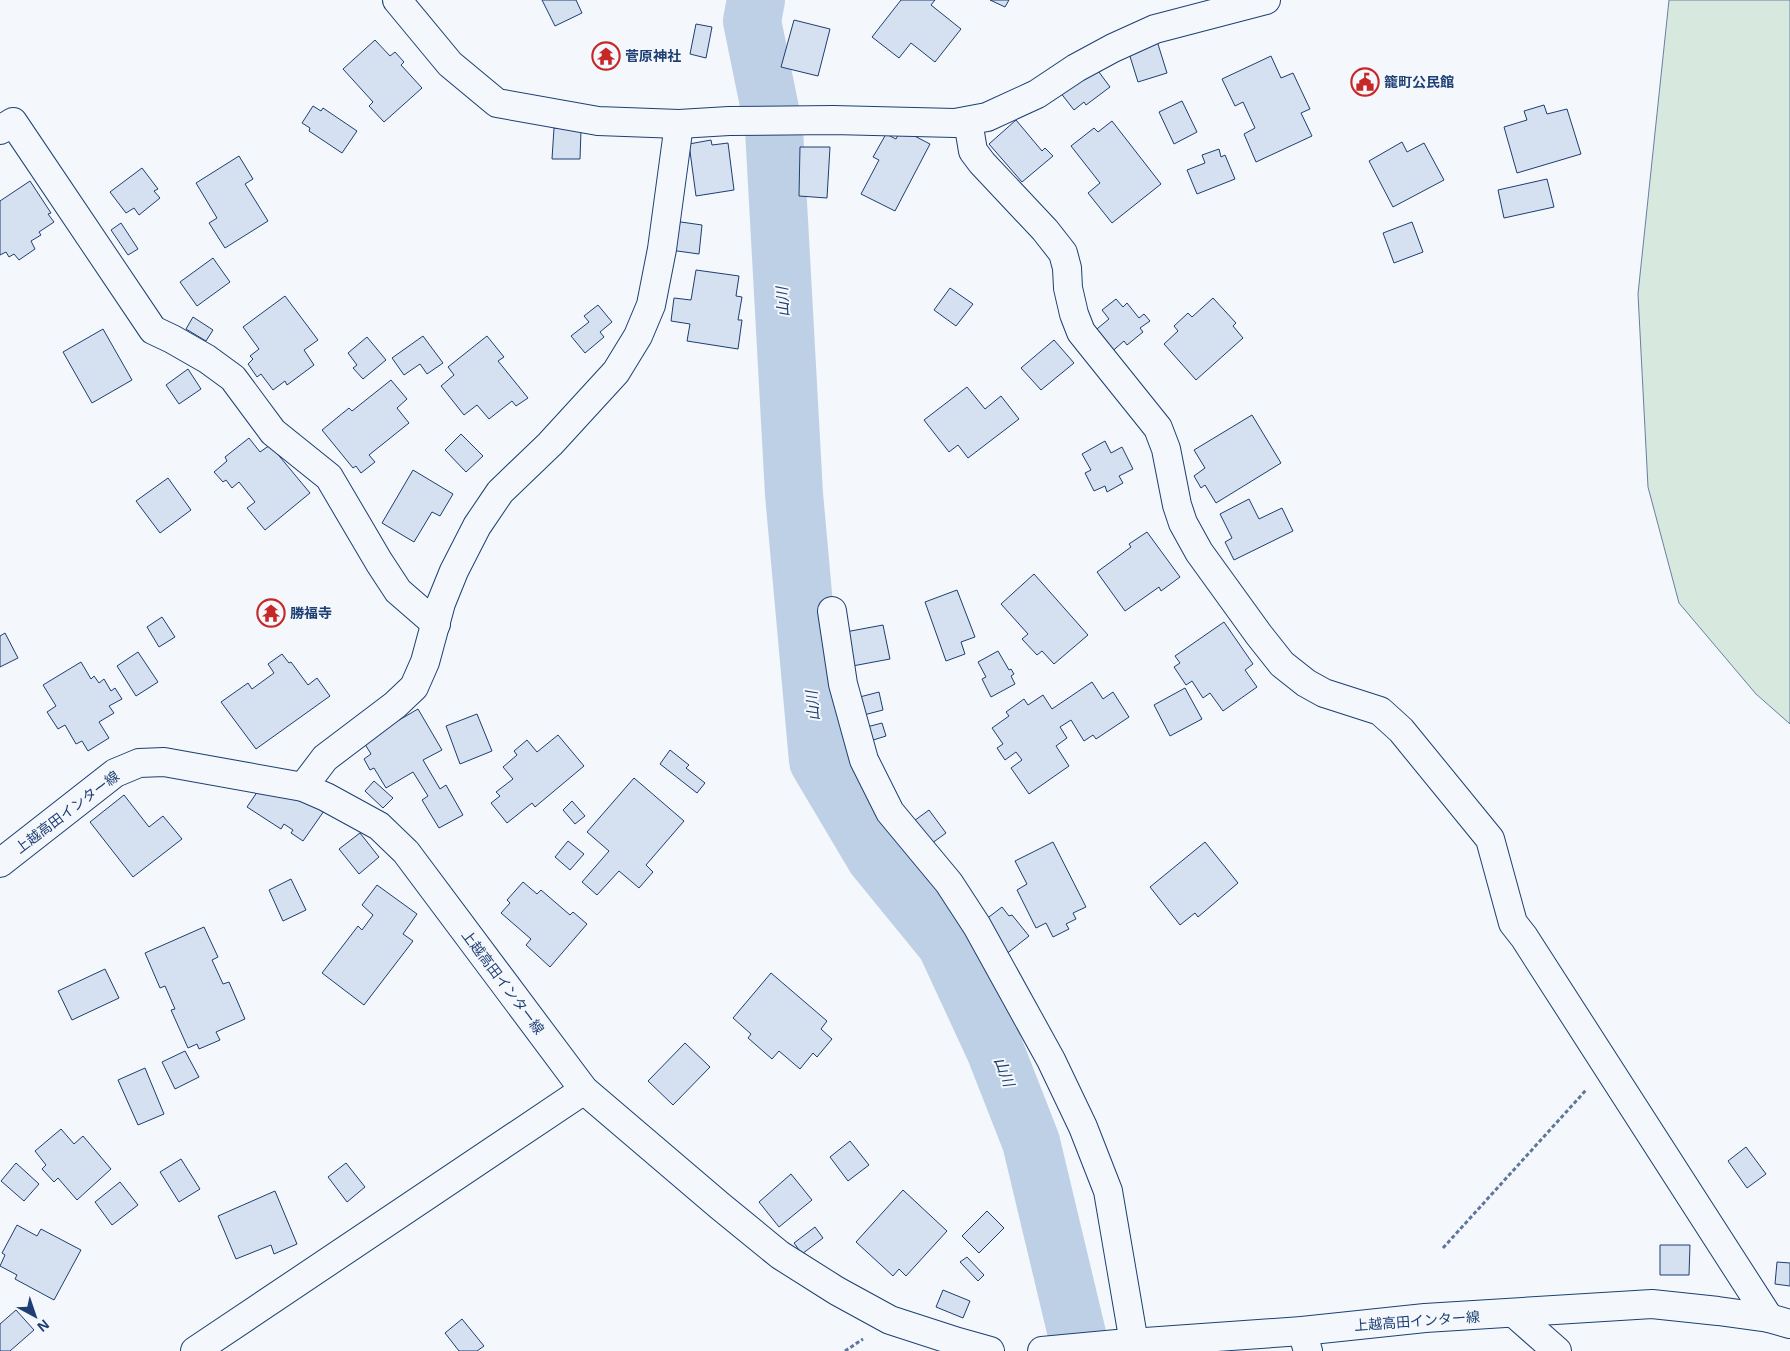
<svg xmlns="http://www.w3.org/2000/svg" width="1790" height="1351" font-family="Arial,'Noto Sans JP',sans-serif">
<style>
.green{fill:#d7e8df;stroke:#687fa3}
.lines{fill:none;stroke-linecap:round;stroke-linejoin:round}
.river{stroke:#bed0e5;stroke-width:58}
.building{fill:#d5e0f0;stroke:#1d3f73}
.minor-casing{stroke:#1d3f73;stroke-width:30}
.major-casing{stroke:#1d3f73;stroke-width:30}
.path{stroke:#5e769c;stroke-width:3;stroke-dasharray:4 2.5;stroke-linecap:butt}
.minor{stroke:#f4f7fb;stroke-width:28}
.major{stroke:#f4f7fb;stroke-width:28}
.labels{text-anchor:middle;stroke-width:4;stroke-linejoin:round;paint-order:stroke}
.poi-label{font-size:14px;font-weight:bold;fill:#1d3f73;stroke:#f4f7fb;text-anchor:start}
.street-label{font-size:14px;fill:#1d3f73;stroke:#f4f7fb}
.water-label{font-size:15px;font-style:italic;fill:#1d3f73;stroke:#f4f7fb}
</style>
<rect width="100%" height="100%" fill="#f4f7fb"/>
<!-- green -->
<path class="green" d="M1669,0h121v724l-34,-30 -77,-91 -31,-116 -10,-193z"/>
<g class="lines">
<!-- river -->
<path class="river" d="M756,0l-4,21 22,108 20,365 24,267 57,96 71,87 49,106 36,92 50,209"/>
</g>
<!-- building -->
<g class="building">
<path d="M542,0h34l6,13 -27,13z"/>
<path d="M901,0h34l-4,5 30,24 -26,33 -24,-19 -12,15 -27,-21z"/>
<path d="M990,0h19l-4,7z"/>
<path d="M794,20l36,9 -12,47 -37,-9z"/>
<path d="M696,24l16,3 -6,31 -16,-4z"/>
<path d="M375,40l15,16 5,-4 9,10 -3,3 21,23 -38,34 -15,-16 4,-4 -30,-33z"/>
<path d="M1157,41l10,32 -29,9 -10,-32z"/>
<path d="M1271,56l10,22 12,-5 17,36 -9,4 11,23 -56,26 -12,-28 11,-6 -12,-26 -8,4 -13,-27z"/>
<path d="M1093,64l17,23 -24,18 -2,-3 -10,8 -14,-18z"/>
<path d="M1182,101l15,31 -23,12 -15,-32z"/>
<path d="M1544,105l3,9 20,-5 14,45 -64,19 -13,-46 23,-7 -3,-9z"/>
<path d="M313,106l8,5 2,-3 34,23 -15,22 -33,-22 1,-3 -8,-5z"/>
<path d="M1016,120l26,31 3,-3 8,8 -31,26 -33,-38z"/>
<path d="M1112,121l49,63 -49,39 -24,-30 12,-10 -29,-37 23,-18 4,4z"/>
<path d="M554,128l27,2 -1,29h-28z"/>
<path d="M901,129l29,15 -35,67 -34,-17 18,-34 -6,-3 13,-23 10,5z"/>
<path d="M711,140l1,5 16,-2 6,47 -38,6 -7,-52z"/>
<path d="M1402,142l5,10 17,-9 20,37 -51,27 -24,-46z"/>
<path d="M800,147h30l-3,51 -28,-2z"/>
<path d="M1219,149l2,8 4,-2 10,24 -38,15 -10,-24 18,-7 -3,-8z"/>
<path d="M239,156l14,23 -8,5 23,37 -43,27 -16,-25 8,-5 -21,-35z"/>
<path d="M142,168l16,21 -4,2 6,7 -21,17 -5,-7 -8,5 -16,-21z"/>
<path d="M1547,179l7,28 -50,11 -6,-28z"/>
<path d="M30,181l21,32 -3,1 6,8 -15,10 2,3 -10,6 4,8 -16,11 -5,-6 -5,3 -3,-5 -6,3v-54z"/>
<path d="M674,221l28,4 -3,29 -29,-4z"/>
<path d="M1412,222l11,30 -29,11 -11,-30z"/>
<path d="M121,223l17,26 -10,6 -17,-25z"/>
<path d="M213,258l17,24 -33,24 -17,-24z"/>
<path d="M696,270l43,6 -3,20 6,1 -4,23h4l-4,29 -51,-8 3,-17 -19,-3 3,-23 17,2z"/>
<path d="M950,288l23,16 -17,22 -22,-16z"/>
<path d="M285,296l33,44 -14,10 10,15 -27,20 -2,-4 -12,9 -12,-16 -4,3 -9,-13 5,-5 -3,-3 9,-7 -16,-22z"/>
<path d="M1213,298l23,25 -3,3 10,12 -47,42 -32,-36 14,-13 -4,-5 14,-13 4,4z"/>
<path d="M1116,299l7,8 4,-4 12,15 5,-4 6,7 -10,7 3,4 -16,13 -3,-4 -15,13 -17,-21 17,-14 -7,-9z"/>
<path d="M598,305l14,17 -12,10 4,5 -19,16 -14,-17 18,-14 -5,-6z"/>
<path d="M193,317l20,13 -7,11 -20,-12z"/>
<path d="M103,329l29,51 -40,23 -29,-51z"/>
<path d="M423,336l20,27 -16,11 -7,-10 -16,11 -12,-17z"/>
<path d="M487,336l17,21 -6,4 30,37 -12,8 -4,-5 -23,18 -12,-14 -13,10 -23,-29 13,-11 -6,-8z"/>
<path d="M367,337l19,23 -23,19 -10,-11 4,-3 -9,-12z"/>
<path d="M1054,340l20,23 -33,27 -20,-22z"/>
<path d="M188,369l13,20 -22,15 -13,-19z"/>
<path d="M391,380l16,19 -10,9 12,15 -40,32 6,7 -14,11 -5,-7 -3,2 -31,-38 27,-22 3,3z"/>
<path d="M967,387l18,22 16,-13 18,23 -51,39 -10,-13 -9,7 -25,-32z"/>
<path d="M1252,415l29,48 -65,40 -11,-18 -4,3 -7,-12 11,-8 -11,-18z"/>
<path d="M461,434l22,22 -17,16 -21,-22z"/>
<path d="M249,438l11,14 10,-7 40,48 -45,37 -18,-22 8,-6 -16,-20 -7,6 -6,-8 -3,2 -9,-10 13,-11 -2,-4z"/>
<path d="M1105,441l6,12 11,-6 11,22 -14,7 4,7 -16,9 -2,-6 -11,5 -9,-18 6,-3 -9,-16z"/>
<path d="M413,470l40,24 -13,22 -8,-4 -18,30 -32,-19z"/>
<path d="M168,478l23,32 -31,23 -24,-32z"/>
<path d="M1249,499l10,20 23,-11 11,23 -59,29 -9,-18 7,-4 -12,-24z"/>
<path d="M1147,532l33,45 -19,14 -2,-4 -34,24 -28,-39 34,-25 -2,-3z"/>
<path d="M1034,574l54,61 -34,29 -12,-13 -5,4 -15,-16 6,-5 -27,-30z"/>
<path d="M957,590l18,47 -14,5 4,12 -19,7 -21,-59z"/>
<path d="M162,617l13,20 -16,10 -12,-20z"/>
<path d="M1224,622l29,42 -8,6 12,17 -34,24 -13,-18 -7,5 -11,-17 -6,4 -12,-18 6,-4 -5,-7z"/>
<path d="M883,625l7,34 -43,8 -7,-34z"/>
<path d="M5,633l13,25 -18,9v-31z"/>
<path d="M998,651l11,19 2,-1 3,5 -3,2 4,8 -24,13 -9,-18 4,-2 -8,-15z"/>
<path d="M138,652l20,30 -22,14 -19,-30z"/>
<path d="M282,654l7,9 2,-1 17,23 9,-7 13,18 -74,53 -35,-47 27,-19 4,6 22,-16 -6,-9z"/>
<path d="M81,662l10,17 3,-3 5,7 5,-4 7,12 4,-3 7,11 -13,7 5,7 -15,9 10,16 -21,13 -6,-10 -6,3 -11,-19 -7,4 -11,-17 9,-6 -13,-21z"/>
<path d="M1092,682l11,17 10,-7 16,25 -33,22 -3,-4 -9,6 -13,-21 -11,7 7,11 -11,8 13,20 -40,28 -18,-26 11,-8 -6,-8 -11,8 -8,-12 6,-4 -11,-16 17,-12 -3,-4 18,-13 4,6 15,-10 9,14z"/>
<path d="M1185,688l17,31 -32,17 -16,-31z"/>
<path d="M879,692l4,18 -27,7 -4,-18z"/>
<path d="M418,709l24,41 -19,10 17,29 6,-4 17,30 -24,13 -17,-28 6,-4 -15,-24 -27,16 -12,-20 -4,2 -6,-11 7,-5 -8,-13z"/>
<path d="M477,714l15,37 -32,13 -14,-38z"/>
<path d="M882,723l4,13 -19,6 -4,-14z"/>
<path d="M558,735l26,31 -49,41 -3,-4 -25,20 -16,-20 9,-7 -4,-4 17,-13 -10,-12 14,-12 -3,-4 13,-11 10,12z"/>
<path d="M670,750l19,15 -3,3 19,15 -8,10 -37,-29z"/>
<path d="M634,778l50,43 -38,44 7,7 -14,16 -20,-17 -22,24 -15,-13 27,-31 -22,-19z"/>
<path d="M374,781l19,17 -10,10 -18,-17z"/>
<path d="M264,782l60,29 -21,30 -12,-8 2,-3 -9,-6 -3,5 -34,-22z"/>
<path d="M124,795l25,32 14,-11 19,23 -49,38 -43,-55z"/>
<path d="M572,801l13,15 -10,8 -12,-14z"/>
<path d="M929,810l17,23 -22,16 -17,-23z"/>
<path d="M360,833l19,24 -20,17 -20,-25z"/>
<path d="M568,841l16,13 -14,16 -15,-13z"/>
<path d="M1053,842l33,65 -13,6 3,6 -10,5 3,5 -16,8 -7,-14 -10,5 -19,-38 10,-6 -12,-23z"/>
<path d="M1205,842l33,41 -40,34 -3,-4 -15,12 -30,-38z"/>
<path d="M291,879l15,31 -23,11 -14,-31z"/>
<path d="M523,882l14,12 4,-4 29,25 3,-3 14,12 -37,43 -24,-22 5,-6 -30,-26 9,-10 -3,-3z"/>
<path d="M377,885l40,29 -14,20 10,7 -49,64 -42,-32 36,-47 4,4 11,-15 -11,-10z"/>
<path d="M1002,907l7,9 3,-1 17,21 -24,19 -20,-35z"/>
<path d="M204,927l14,30 -6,3 11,24 6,-2 16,37 -29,13 4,8 -21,9 -2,-5 -9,4 -17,-38 4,-1 -10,-23 -5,2 -15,-35z"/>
<path d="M105,969l14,29 -47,22 -14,-29z"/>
<path d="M771,973l56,48 -6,8 11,10 -15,18 -4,-4 -13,16 -21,-18 -7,8 -24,-21 3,-4 -18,-16z"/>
<path d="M685,1043l25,24 -37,38 -25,-24z"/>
<path d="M185,1051l14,26 -24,12 -13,-27z"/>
<path d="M145,1068l19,46 -26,11 -20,-45z"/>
<path d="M61,1129l13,15 9,-8 28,33 -34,31 -19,-22 -4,4 -12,-13 4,-4 -11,-14z"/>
<path d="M850,1141l19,24 -21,16 -18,-24z"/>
<path d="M1746,1147l20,27 -19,14 -19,-27z"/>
<path d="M181,1159l19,30 -21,13 -19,-30z"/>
<path d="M16,1163l23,21 -15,17 -23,-20z"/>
<path d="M346,1163l19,24 -18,15 -19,-25z"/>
<path d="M791,1174l21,26 -33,27 -20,-25z"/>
<path d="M120,1182l18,23 -26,20 -17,-23z"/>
<path d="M903,1190l44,41 -41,45 -7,-7 -6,7 -37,-34z"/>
<path d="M275,1191l22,53 -23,10 -3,-9 -35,14 -18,-43z"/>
<path d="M987,1211l17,17 -25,25 -17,-17z"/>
<path d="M17,1225l20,11 4,-7 40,21 -27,50 -39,-21 2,-4 -17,-9 5,-11 -3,-2z"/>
<path d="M815,1227l8,11 -21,16 -8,-11z"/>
<path d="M1660,1245h30l-1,30h-29z"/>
<path d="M967,1257l17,18 -6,6 -18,-19z"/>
<path d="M1777,1262l13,1v23l-15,-2z"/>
<path d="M943,1290l27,11 -7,17 -27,-11z"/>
<path d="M16,1310l18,20 -24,21h-10v-27z"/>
<path d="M462,1319l22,27 -7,5h-18l-14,-18z"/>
</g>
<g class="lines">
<!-- minor casing -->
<g class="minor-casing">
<g id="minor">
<path d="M397,0l53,64 47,39 101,18 81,3 50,-3 104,-1 122,3 32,-6 50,-23 39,-26 37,-20 42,-19 111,-29"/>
<path d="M968,121l5,30 9,12 63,67 18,23 4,15 1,20 6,26 7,18 77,96 8,21 11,56 6,18 16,29 60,83 23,29 24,19 18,10 56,18 21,19 89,109 23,84 11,14 245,381"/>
<path d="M0,130l13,-8 140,208 19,9 35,20 26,19 40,54 56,45 50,85 19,29 38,33"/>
<path d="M832,611l11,73 21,76 26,52 59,71 28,43 74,134 32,67 25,64 26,152"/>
<path d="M303,787l22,-29 70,-53 19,-18 11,-25 16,-59 13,-32 23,-45 23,-34 50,-48 66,-72 22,-36 13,-31 11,-56 17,-125"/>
<path d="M1515,1314l42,37"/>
<path d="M1302,1331l6,20"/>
<path d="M195,1351l389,-261"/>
</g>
</g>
<!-- major casing -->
<g class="major-casing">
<g id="major">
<path d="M0,863l115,-90 24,-10 25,-1 139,25 23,10 53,29 27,26 178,238 136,116 60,49 57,36 53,29 68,22 32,9"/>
<path d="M1042,1351l75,-7 185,-13 123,-13 227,-14 66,7 51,7 21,6"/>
</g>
</g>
<!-- path -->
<g class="path">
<path d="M1443,1248l144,-159"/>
<path d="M845,1351l18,-12"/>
</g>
<!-- minor -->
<use href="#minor" class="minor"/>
<!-- major -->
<use href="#major" class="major"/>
</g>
<!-- icons -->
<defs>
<g id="temple-ring" transform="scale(1.4375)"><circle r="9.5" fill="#f4f7fb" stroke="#c62828" stroke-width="1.5"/><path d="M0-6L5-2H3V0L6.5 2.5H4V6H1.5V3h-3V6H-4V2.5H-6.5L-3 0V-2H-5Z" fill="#c62828"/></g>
<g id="civic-ring" transform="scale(1.4375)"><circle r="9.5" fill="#f4f7fb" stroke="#c62828" stroke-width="1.5"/><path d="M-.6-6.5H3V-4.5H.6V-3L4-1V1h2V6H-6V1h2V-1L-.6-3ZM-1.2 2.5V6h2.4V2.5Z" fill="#c62828"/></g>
</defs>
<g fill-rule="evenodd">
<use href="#temple-ring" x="606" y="56"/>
<use href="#civic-ring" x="1365" y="82"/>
<use href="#temple-ring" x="271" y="613"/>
</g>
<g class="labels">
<!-- poi labels -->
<g class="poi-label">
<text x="625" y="61">菅原神社</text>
<text x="1384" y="87">籠町公民館</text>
<text x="290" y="618">勝福寺</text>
</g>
<!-- street labels -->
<g class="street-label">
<text transform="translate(67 812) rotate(-37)" y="5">上越高田インター線</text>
<text transform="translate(503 982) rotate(53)" y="5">上越高田インター線</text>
<text transform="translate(1417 1321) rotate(-4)" y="5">上越高田インター線</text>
</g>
<!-- water labels -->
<g class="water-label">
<text transform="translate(783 302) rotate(-93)" y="5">山川</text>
<text transform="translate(813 706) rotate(-95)" y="5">山川</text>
<text transform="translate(1004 1072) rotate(69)" y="5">山川</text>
</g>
</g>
<!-- north arrow -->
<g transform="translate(35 1316) rotate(140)" stroke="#f4f7fb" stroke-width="4" paint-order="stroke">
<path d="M0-4L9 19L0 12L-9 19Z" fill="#1d3f73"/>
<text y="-8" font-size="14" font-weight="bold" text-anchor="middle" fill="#1d3f73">N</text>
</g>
</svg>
